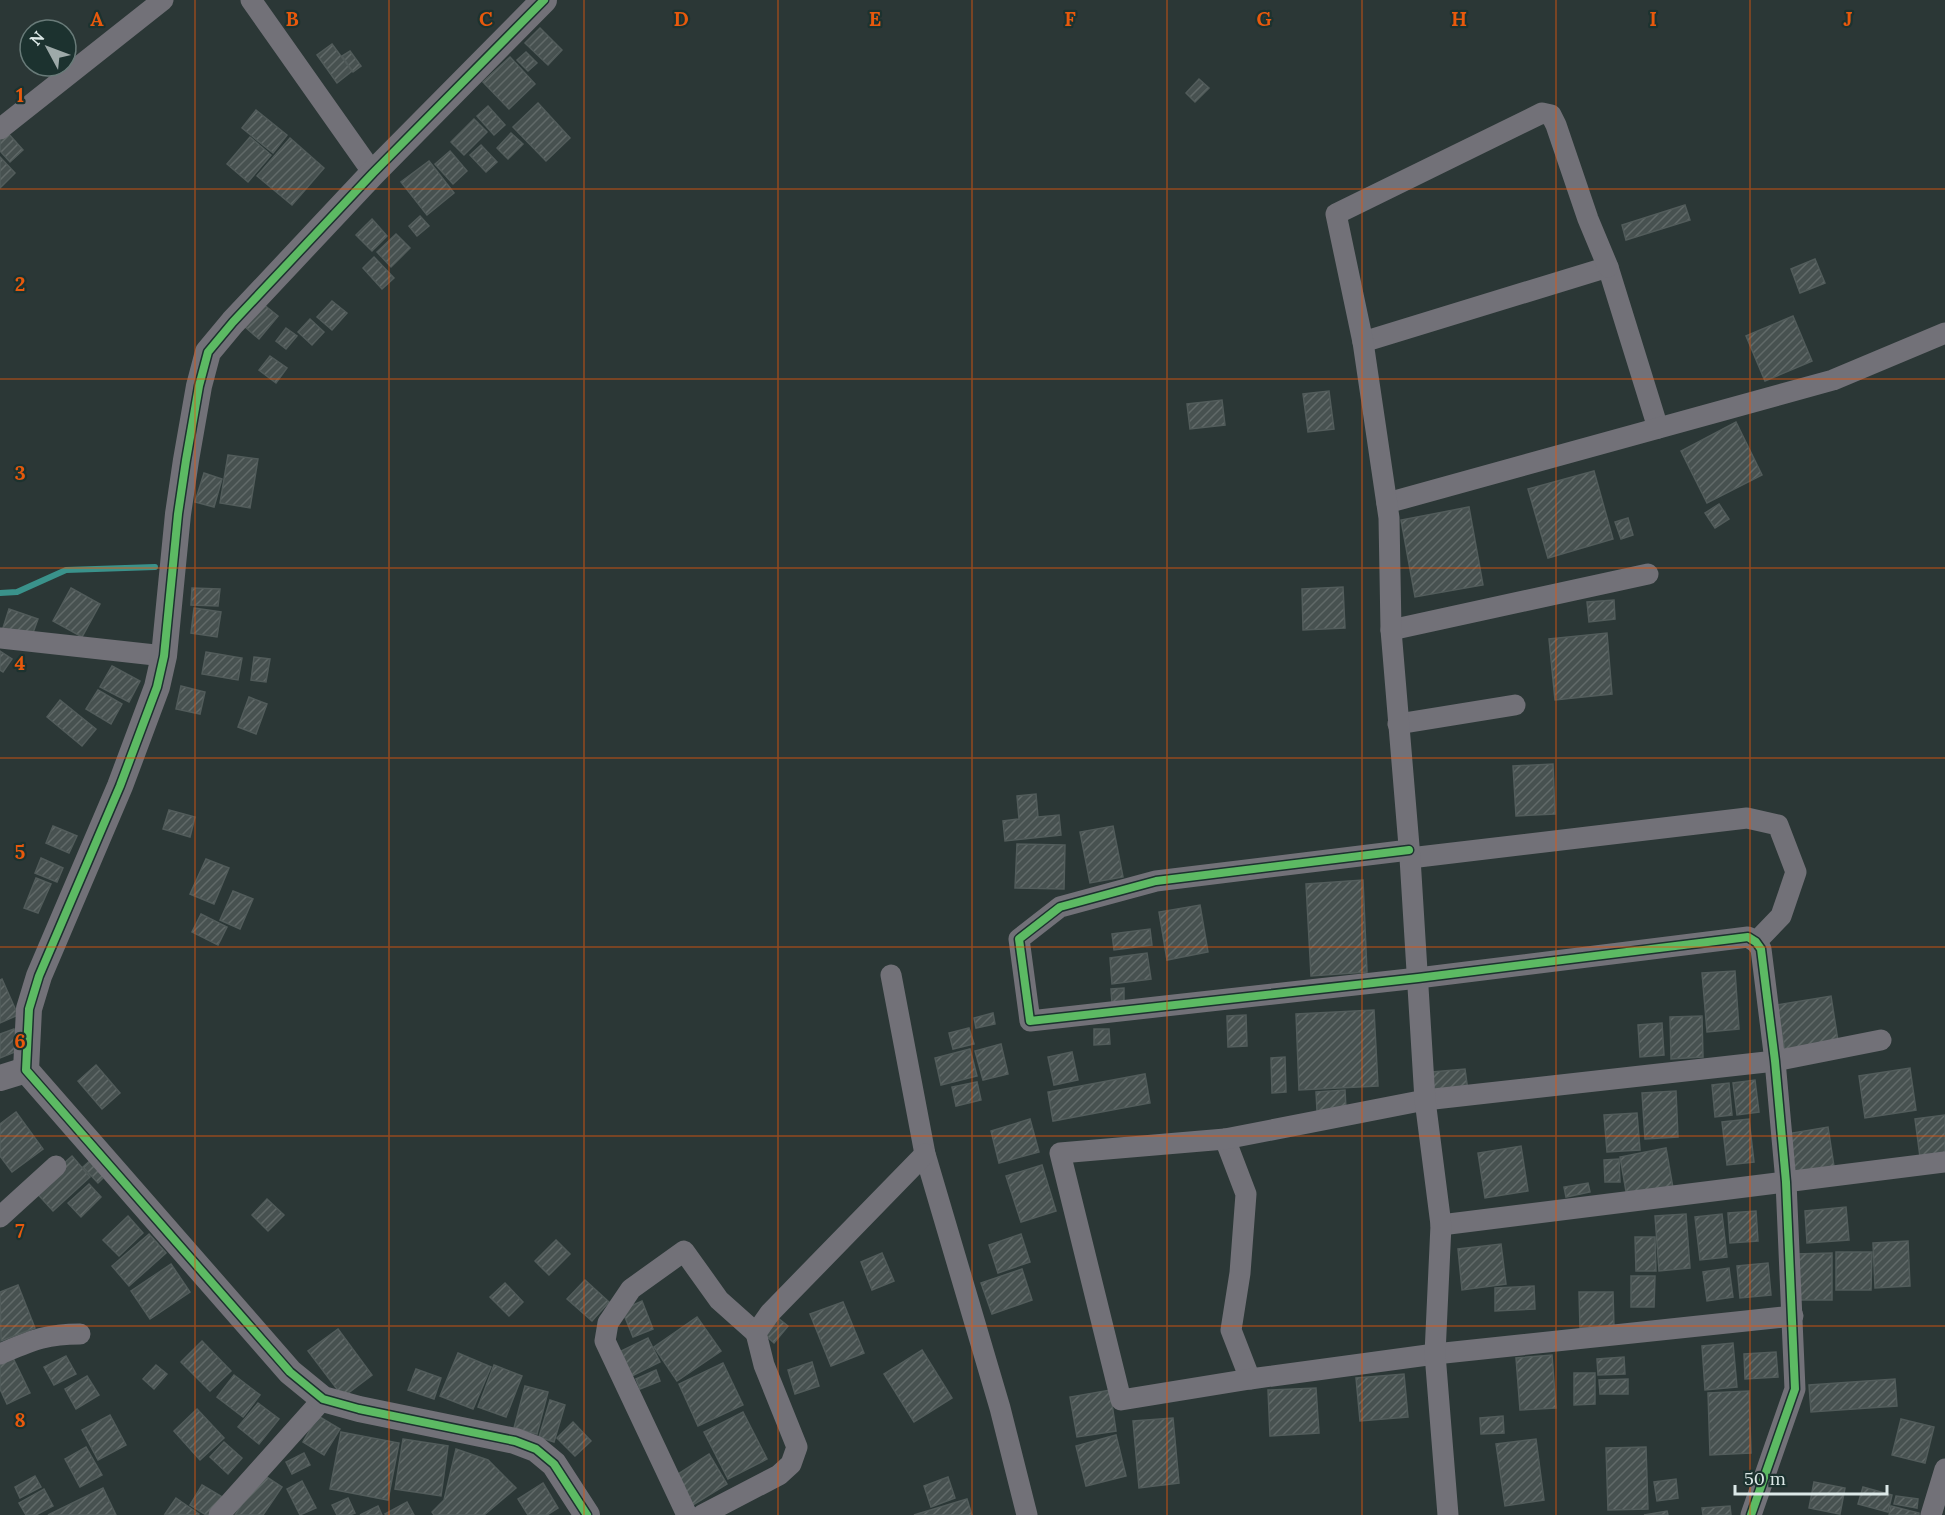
<svg xmlns="http://www.w3.org/2000/svg" width="1945" height="1515" font-family="Lora,serif">
<style>
.lines{fill:none;stroke-linecap:round;stroke-linejoin:round}
.stream{stroke:#3a928b;stroke-width:6}
.building{fill:url(#building-hatch);stroke:#525c5b;stroke-width:1.5}
.minor{stroke:#727178;stroke-width:21}
.tertiary{stroke:#727178;stroke-width:26}
.cycleway-casing{stroke:#1c322f;stroke-width:11}
.cycleway{stroke:#5cba63;stroke-width:8}
.grid{fill:none;stroke:#e8590c;stroke-width:1.5;stroke-opacity:0.55}
.grid-label{font-size:20px;text-anchor:middle;font-weight:bold;fill:#e8590c;stroke:#1c322f;stroke-width:4.5;stroke-linejoin:round;paint-order:stroke}
</style>
<defs>
<pattern id="building-hatch" width="6" height="6" patternUnits="userSpaceOnUse" patternTransform="scale(1.5)"><rect width="6" height="6" fill="#475150"/><path d="M-1 1l2-2M0 6l6-6M5 7l2-2" fill="none" stroke="#616a69"/></pattern>
</defs>
<rect width="100%" height="100%" fill="#2b3736"/>
<g class="lines">
<!-- stream -->
<path class="stream" d="M0,593l17,-1 49,-22 89,-3"/>
</g>
<!-- building -->
<g class="building">
<path d="M540,28l22,22 -14,15 -23,-22z"/>
<path d="M332,44l20,27 -15,12 -20,-28z"/>
<path d="M350,51l11,15 -8,6 -11,-16z"/>
<path d="M526,52l11,11 -9,8 -11,-11z"/>
<path d="M510,57l25,27 -26,25 -26,-27z"/>
<path d="M1199,79l10,9 -14,14 -9,-9z"/>
<path d="M538,103l32,35 -24,23 -33,-34z"/>
<path d="M488,106l17,19 -11,10 -17,-19z"/>
<path d="M256,110l31,25 -14,18 -31,-25z"/>
<path d="M474,119l13,13 -23,23 -13,-13z"/>
<path d="M7,132l16,18 -13,12 -10,-11v-12z"/>
<path d="M511,133l12,11 -15,15 -11,-11z"/>
<path d="M250,137l21,18 -23,27 -21,-18z"/>
<path d="M290,138l34,30 -32,37 -35,-29z"/>
<path d="M481,145l16,17 -11,10 -16,-17z"/>
<path d="M450,151l17,20 -14,13 -18,-20z"/>
<path d="M0,157l15,16 -15,15z"/>
<path d="M429,161l25,32 -27,22 -26,-33z"/>
<path d="M1685,205l5,15 -64,20 -4,-15z"/>
<path d="M420,216l9,10 -12,10 -8,-10z"/>
<path d="M372,219l15,17 -15,15 -16,-16z"/>
<path d="M396,234l14,14 -19,19 -14,-15z"/>
<path d="M374,257l20,21 -12,11 -19,-21z"/>
<path d="M1815,259l10,24 -25,10 -9,-24z"/>
<path d="M332,301l15,12 -15,17 -15,-13z"/>
<path d="M263,304l15,12 -19,23 -14,-12z"/>
<path d="M1793,316l19,45 -47,20 -19,-45z"/>
<path d="M310,319l14,13 -12,13 -14,-13z"/>
<path d="M286,328l11,8 -11,13 -10,-8z"/>
<path d="M270,356l17,12 -11,15 -17,-13z"/>
<path d="M1329,391l5,38 -26,3 -5,-38z"/>
<path d="M1222,400l3,25 -35,4 -3,-25z"/>
<path d="M1736,422l26,53 -55,28 -26,-52z"/>
<path d="M228,455l30,4 -8,49 -30,-5z"/>
<path d="M1594,471l19,68 -65,19 -20,-69z"/>
<path d="M204,473l18,6 -8,28 -19,-5z"/>
<path d="M1719,504l10,15 -14,9 -10,-15z"/>
<path d="M1469,507l14,78 -68,12 -14,-77z"/>
<path d="M1628,518l5,17 -12,4 -6,-17z"/>
<path d="M1343,587l2,41 -42,2 -1,-41z"/>
<path d="M71,588l29,16 -18,33 -29,-16z"/>
<path d="M192,588l28,1 -2,17 -27,-1z"/>
<path d="M1614,600l1,19 -26,3 -2,-20z"/>
<path d="M194,608l27,4 -4,25 -26,-4z"/>
<path d="M9,609l29,10 -8,22 -28,-10z"/>
<path d="M1607,633l5,61 -57,6 -6,-61z"/>
<path d="M0,651l12,8 -9,13 -3,-2z"/>
<path d="M206,652l36,6 -4,22 -36,-6z"/>
<path d="M254,657l16,2 -4,23 -15,-2z"/>
<path d="M112,666l28,15 -11,21 -29,-15z"/>
<path d="M181,686l24,6 -5,22 -24,-5z"/>
<path d="M98,690l24,14 -11,20 -25,-15z"/>
<path d="M249,697l18,7 -11,30 -18,-7z"/>
<path d="M60,700l36,29 -14,17 -35,-29z"/>
<path d="M1553,764l2,50 -39,2 -3,-50z"/>
<path d="M1036,794l2,23 21,-2 2,20 -56,6 -2,-20 16,-2 -2,-23z"/>
<path d="M169,810l26,7 -5,20 -27,-8z"/>
<path d="M53,826l24,10 -8,17 -23,-10z"/>
<path d="M1113,826l10,51 -33,6 -10,-51z"/>
<path d="M1017,844l48,1 -1,44 -49,-1z"/>
<path d="M41,858l22,10 -6,14 -22,-9z"/>
<path d="M206,859l23,9 -15,36 -24,-10z"/>
<path d="M36,878l15,6 -13,29 -14,-5z"/>
<path d="M1363,880l4,92 -56,4 -5,-92z"/>
<path d="M233,891l20,8 -13,30 -20,-9z"/>
<path d="M1200,905l8,47 -41,8 -8,-48z"/>
<path d="M201,914l26,13 -9,18 -26,-13z"/>
<path d="M1150,929l2,16 -38,5 -2,-16z"/>
<path d="M1147,953l4,26 -39,5 -2,-26z"/>
<path d="M1735,971l4,58 -32,3 -5,-59z"/>
<path d="M2,979l16,36 -18,8v-43z"/>
<path d="M1124,988v15l-12,1 -1,-15z"/>
<path d="M1831,996l7,45 -53,10 -8,-46z"/>
<path d="M1374,1010l4,76 -79,4 -3,-76z"/>
<path d="M993,1013l2,11 -19,4 -2,-10z"/>
<path d="M1246,1015l1,31 -19,1 -1,-31z"/>
<path d="M1702,1016l1,41 -32,2 -1,-42z"/>
<path d="M1662,1023l2,32 -24,2 -2,-32z"/>
<path d="M969,1028l5,16 -21,5 -4,-16z"/>
<path d="M14,1029l8,20 -22,9v-24z"/>
<path d="M1094,1029h15l1,15 -16,1z"/>
<path d="M1001,1044l7,30 -25,6 -8,-29z"/>
<path d="M970,1049l7,27 -36,9 -6,-27z"/>
<path d="M1072,1052l6,28 -24,5 -6,-28z"/>
<path d="M1285,1057l1,35 -14,1 -1,-35z"/>
<path d="M96,1065l24,28 -18,16 -24,-28z"/>
<path d="M1910,1068l6,42 -51,8 -6,-42z"/>
<path d="M1465,1069l3,22 -34,4 -2,-23z"/>
<path d="M1145,1074l5,29 -97,18 -5,-29z"/>
<path d="M1755,1080l4,32 -22,3 -4,-32z"/>
<path d="M977,1082l4,18 -25,6 -4,-19z"/>
<path d="M1729,1083l3,32 -17,2 -3,-32z"/>
<path d="M1345,1090l1,19 -29,2 -1,-19z"/>
<path d="M1676,1091l2,46 -33,2 -3,-46z"/>
<path d="M16,1112l27,37 -31,23 -12,-16v-32z"/>
<path d="M1637,1113l3,37 -33,2 -3,-37z"/>
<path d="M1945,1115v39l-25,3 -5,-38z"/>
<path d="M1030,1119l9,33 -40,11 -8,-32z"/>
<path d="M1749,1119l5,43 -27,3 -5,-43z"/>
<path d="M1828,1127l7,46 -43,7 -6,-46z"/>
<path d="M1521,1146l7,45 -43,7 -7,-45z"/>
<path d="M1666,1148l7,40 -46,9 -7,-40z"/>
<path d="M72,1156l18,21 -37,34 -19,-21z"/>
<path d="M93,1158l15,15 -10,10 -15,-16z"/>
<path d="M1619,1159l1,23h-15l-1,-22z"/>
<path d="M1042,1165l14,46 -35,11 -15,-46z"/>
<path d="M1588,1183l2,9 -24,5 -2,-10z"/>
<path d="M89,1184l12,13 -20,20 -13,-14z"/>
<path d="M267,1199l17,16 -16,16 -16,-16z"/>
<path d="M1846,1207l3,33 -42,3 -2,-32z"/>
<path d="M1756,1211l2,30 -28,2 -2,-30z"/>
<path d="M1686,1214l4,54 -31,3 -4,-55z"/>
<path d="M1722,1214l5,43 -27,3 -5,-43z"/>
<path d="M128,1216l15,17 -24,23 -16,-16z"/>
<path d="M149,1234l17,19 -37,33 -17,-20z"/>
<path d="M1021,1234l9,28 -32,11 -9,-28z"/>
<path d="M1635,1237h20l1,34h-20z"/>
<path d="M556,1240l14,14 -21,21 -14,-14z"/>
<path d="M1908,1241l2,45 -35,2 -2,-45z"/>
<path d="M1501,1244l5,40 -44,6 -4,-41z"/>
<path d="M1836,1252h36l-1,38h-35z"/>
<path d="M882,1253l12,28 -22,9 -11,-28z"/>
<path d="M1832,1253v47h-37l-1,-46z"/>
<path d="M1768,1263l3,32 -31,3 -3,-32z"/>
<path d="M171,1264l19,28 -40,27 -19,-28z"/>
<path d="M1729,1268l4,29 -26,4 -4,-29z"/>
<path d="M1022,1269l10,31 -40,14 -11,-31z"/>
<path d="M1631,1276h24l-1,31h-23z"/>
<path d="M585,1280l24,22 -17,19 -25,-22z"/>
<path d="M505,1283l18,19 -14,14 -19,-19z"/>
<path d="M18,1285l17,43 -34,13 -1,-49z"/>
<path d="M1534,1286l1,23 -40,2v-23z"/>
<path d="M1579,1292h34l1,35 -34,1z"/>
<path d="M642,1301l11,28 -20,8 -11,-27z"/>
<path d="M843,1302l21,51 -33,13 -21,-52z"/>
<path d="M697,1317l24,34 -44,30 -23,-34z"/>
<path d="M778,1318l10,8 -14,17 -10,-9z"/>
<path d="M338,1329l34,46 -29,22 -35,-46z"/>
<path d="M648,1338l12,24 -28,14 -11,-25z"/>
<path d="M202,1341l29,30 -21,20 -29,-29z"/>
<path d="M1733,1343l4,44 -32,3 -3,-44z"/>
<path d="M922,1350l30,48 -38,24 -30,-48z"/>
<path d="M1776,1352l2,25 -33,2 -1,-25z"/>
<path d="M458,1353l33,14 -18,42 -33,-13z"/>
<path d="M1552,1355l4,53 -36,2 -4,-52z"/>
<path d="M12,1356l18,37 -23,11 -7,-15v-27z"/>
<path d="M66,1356l10,18 -22,11 -10,-18z"/>
<path d="M1624,1357l1,17 -27,1 -1,-16z"/>
<path d="M812,1362l7,24 -24,8 -7,-24z"/>
<path d="M723,1363l20,42 -45,21 -19,-42z"/>
<path d="M156,1365l11,9 -13,15 -11,-10z"/>
<path d="M494,1365l28,11 -16,41 -28,-10z"/>
<path d="M416,1369l25,9 -7,21 -26,-9z"/>
<path d="M656,1370l4,11 -20,8 -4,-10z"/>
<path d="M1574,1373h21v31l-21,1z"/>
<path d="M1404,1374l4,43 -48,4 -4,-43z"/>
<path d="M234,1375l26,20 -17,22 -26,-20z"/>
<path d="M87,1376l12,19 -23,14 -11,-20z"/>
<path d="M1628,1379v15h-28l-1,-14z"/>
<path d="M1895,1379l2,27 -86,6 -2,-27z"/>
<path d="M525,1386l23,6 -11,42 -23,-6z"/>
<path d="M1316,1388l3,45 -49,3 -2,-46z"/>
<path d="M1110,1390l6,41 -39,6 -7,-40z"/>
<path d="M1749,1391l2,62 -41,2 -2,-62z"/>
<path d="M550,1400l15,5 -11,37 -15,-5z"/>
<path d="M258,1403l21,16 -20,25 -21,-17z"/>
<path d="M197,1409l27,29 -24,22 -26,-29z"/>
<path d="M743,1412l24,47 -39,20 -24,-47z"/>
<path d="M110,1415l16,30 -28,15 -16,-30z"/>
<path d="M318,1416l22,13 -16,26 -21,-13z"/>
<path d="M1503,1416l1,17 -23,1 -1,-16z"/>
<path d="M1173,1418l6,65 -40,5 -6,-67z"/>
<path d="M1901,1419l33,8 -9,36 -33,-8z"/>
<path d="M573,1422l18,19 -16,15 -18,-18z"/>
<path d="M341,1432l58,11 -11,57 -58,-11z"/>
<path d="M1116,1435l10,41 -40,10 -10,-40z"/>
<path d="M403,1439l45,7 -7,50 -46,-7z"/>
<path d="M1536,1439l8,61 -39,6 -9,-62z"/>
<path d="M224,1442l18,16 -14,16 -18,-17z"/>
<path d="M86,1447l16,28 -22,12 -15,-28z"/>
<path d="M1646,1447l2,62 -40,1 -2,-62z"/>
<path d="M456,1449l32,11 28,28 -32,27h-50l-2,-3 12,-12z"/>
<path d="M304,1453l6,12 -18,9 -6,-12z"/>
<path d="M709,1454l18,30 -34,21 -18,-29z"/>
<path d="M262,1474l20,13 -19,28h-28z"/>
<path d="M35,1476l6,11 -21,11 -5,-11z"/>
<path d="M948,1477l7,21 -24,9 -7,-21z"/>
<path d="M1676,1479l2,19 -21,3 -3,-19z"/>
<path d="M302,1481l14,27 -16,7 -13,-26z"/>
<path d="M1814,1482l31,6 -5,26 -31,-6z"/>
<path d="M543,1483l15,25 -11,7h-19l-10,-16z"/>
<path d="M202,1485l22,13 -11,17h-7l-16,-10z"/>
<path d="M1863,1487l29,8 -4,17 -30,-8z"/>
<path d="M103,1488l13,27h-68z"/>
<path d="M44,1489l9,17 -17,9h-10l-7,-12z"/>
<path d="M1896,1496l22,3 -1,9 -23,-4z"/>
<path d="M176,1498l23,16 -1,1 -33,-1z"/>
<path d="M348,1498l7,15 -5,2h-13l-5,-10z"/>
<path d="M967,1499l5,16h-58z"/>
<path d="M407,1502l7,13h-28l-1,-1z"/>
<path d="M378,1506l4,9h-22z"/>
<path d="M1730,1506l1,9h-28l-1,-7z"/>
<path d="M1891,1506l28,7v2h-30z"/>
<path d="M1667,1511l1,4h-24z"/>
</g>
<g class="lines">
<!-- minor -->
<g class="minor">
<path d="M251,0l122,173"/>
<path d="M0,129l163,-129"/>
<path d="M1363,342l245,-75 50,161"/>
<path d="M1387,503l446,-123 112,-47"/>
<path d="M1391,630l257,-56"/>
<path d="M0,638l164,18"/>
<path d="M1398,724l117,-19"/>
<path d="M1409,850l-253,31 -96,26 -41,32 11,82 388,-43 330,-41 8,5 5,7 14,112 11,121 9,207 -44,126"/>
<path d="M1410,858l337,-40 31,7 18,47 -15,44 -25,26"/>
<path d="M891,975l34,179 75,254 27,107"/>
<path d="M1225,1139l21,55 -6,79 -9,57 19,49"/>
<path d="M0,1217l56,-51"/>
<path d="M1441,1225l504,-63"/>
<path d="M1793,1316l-358,38 -185,25 -129,21 -61,-247 165,-14 200,-39 350,-39 106,-21"/>
<path d="M0,1354c31,-13 45,-20 80,-20"/>
<path d="M219,1515l104,-116"/>
<path d="M687,1515l-82,-174 3,-18 23,-34 53,-38 35,49 37,33"/>
<path d="M702,1515l77,-40 12,-11 6,-17 -33,-82 -8,-32 14,-20 155,-159"/>
<path d="M1448,1515l-13,-161 6,-129 -16,-125 -15,-242 -19,-228 -2,-112 -26,-176 -27,-128 206,-101 9,2 5,10 32,94 20,48"/>
<path d="M1931,1515l14,-46"/>
</g>
<!-- tertiary -->
<g class="tertiary">
<path d="M544,0l-171,173 -140,149 -25,30 -9,34 -13,74 -8,54 -14,142 -7,31 -37,99 -81,190 -10,33 -3,61 264,302 33,27 36,10 156,32 21,8 18,15 33,51"/>
<path d="M0,1078l26,-8"/>
</g>
<!-- cycleway casing -->
<g class="cycleway-casing">
<g id="cycleway">
<path d="M544,0l-171,173 -140,149 -25,30 -9,34 -13,74 -8,54 -14,142 -7,31 -37,99 -81,190 -10,33 -3,61 264,302 33,27 36,10 156,32 21,8 18,15 33,51"/>
<path d="M1409,850l-253,31 -96,26 -41,32 11,82 388,-43 330,-41 8,5 5,7 14,112 11,121 9,207 -44,126"/>
</g>
</g>
<!-- cycleway -->
<use href="#cycleway" class="cycleway"/>
</g>
<!-- grid -->
<path class="grid" d="M195,0v1515M389,0v1515M584,0v1515M778,0v1515M972,0v1515M1167,0v1515M1362,0v1515M1556,0v1515M1750,0v1515M0,189h1945M0,379h1945M0,568h1945M0,758h1945M0,947h1945M0,1136h1945M0,1326h1945"/>
<g class="grid-label">
<text x="97" y="26">A</text>
<text x="292" y="26">B</text>
<text x="486" y="26">C</text>
<text x="681" y="26">D</text>
<text x="875" y="26">E</text>
<text x="1070" y="26">F</text>
<text x="1264" y="26">G</text>
<text x="1459" y="26">H</text>
<text x="1653" y="26">I</text>
<text x="1848" y="26">J</text>
<text x="20" y="102">1</text>
<text x="20" y="291">2</text>
<text x="20" y="480">3</text>
<text x="20" y="670">4</text>
<text x="20" y="859">5</text>
<text x="20" y="1048">6</text>
<text x="20" y="1238">7</text>
<text x="20" y="1427">8</text>
</g>
<!-- north arrow -->
<g transform="translate(48 48) rotate(311)"><circle r="28" fill="#1c322f" stroke="#697b79" stroke-width="1.5"/>
<path d="M0-4.5L10 22L0 15L-10 22Z" fill="#9eaaa9"/>
<text y="-9" font-size="16" font-weight="bold" text-anchor="middle" fill="#dce8e7">N</text>
</g>
<!-- scale -->
<path d="M1735 1485v9h152v-9" fill="none" stroke="#dce8e7" stroke-width="3"/>
<text x="1744" y="1485" font-size="18" fill="#dce8e7" stroke="#1c322f" stroke-width="4.5" paint-order="stroke">50 m</text>
</svg>
